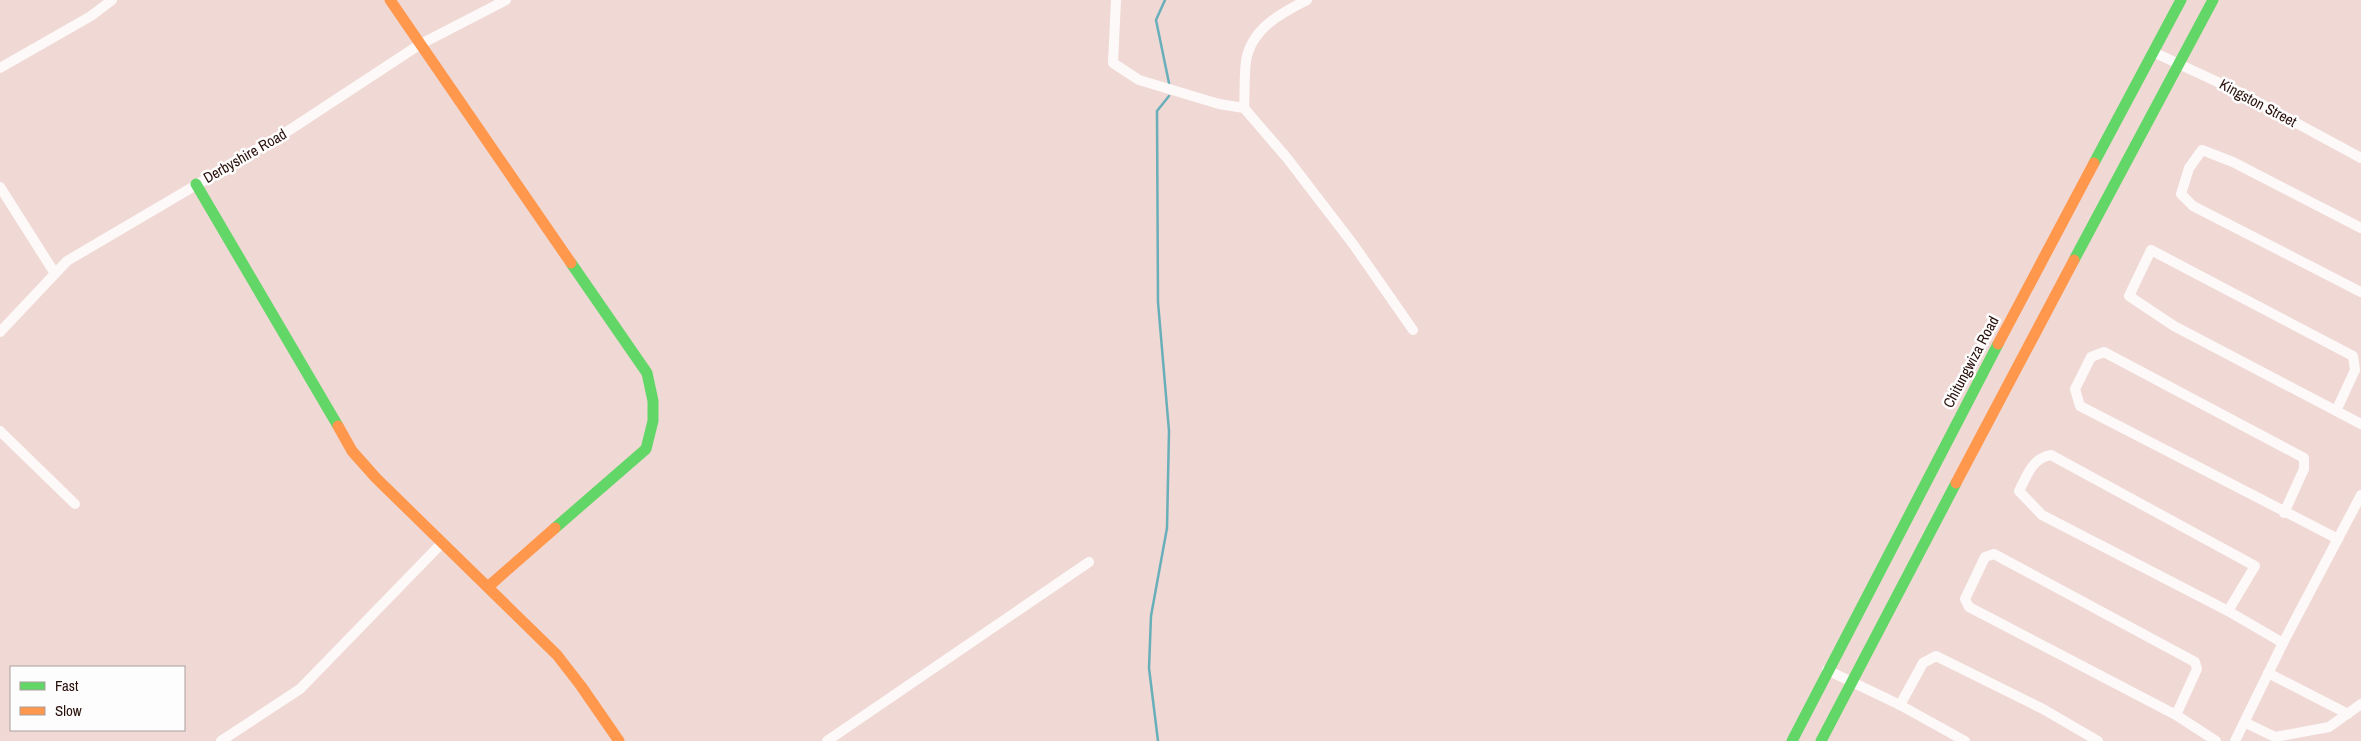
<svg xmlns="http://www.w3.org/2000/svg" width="2361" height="741" font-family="'Archivo Narrow',sans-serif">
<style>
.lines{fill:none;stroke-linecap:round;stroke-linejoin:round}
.stream{stroke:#68afba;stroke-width:2.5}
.street{stroke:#fdf9f9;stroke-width:10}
.fast{stroke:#63d668;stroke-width:11}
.slow{stroke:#ff974d;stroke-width:11}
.labels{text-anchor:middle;stroke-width:5;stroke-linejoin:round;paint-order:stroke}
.street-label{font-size:15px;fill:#2a110c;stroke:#fdfdfd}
</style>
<rect width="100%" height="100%" fill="#f0d8d4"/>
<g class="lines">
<!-- stream -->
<g class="stream">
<path d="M1165,0l-9,20 13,63"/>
<path d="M1158,741l-9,-73 2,-52 16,-88 2,-97 -11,-129 -1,-191 12,-15"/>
</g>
<!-- street -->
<g class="street">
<path d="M1116,0l-3,63 26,17 80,24 25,4 43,50 66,86 60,86"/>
<path d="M2153,52l86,40 122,66"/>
<path d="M0,68l91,-52 21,-16"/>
<path d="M1244,108c1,-15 0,-32 2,-47 5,-32 35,-48 61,-61"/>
<path d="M0,187l54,85"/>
<path d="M2361,228l-128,-66 -31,-12 -13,18 -8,26 12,12 168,86"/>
<path d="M0,332l67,-71 221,-130 131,-86 87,-45"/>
<path d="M2336,411l19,-41 -2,-14 -202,-106 -22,46 45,30 187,98"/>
<path d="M0,431l75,73"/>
<path d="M2284,513l20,-44v-11l-200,-106 -13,5 -16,32 5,17 258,133"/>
<path d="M2228,611l27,-45 -204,-111c-19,3 -24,21 -32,36l23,24 186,96 55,32"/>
<path d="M1827,670l73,35 65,36"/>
<path d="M2268,673l80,41"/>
<path d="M1900,705l23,-42 13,-7 107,53 55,32"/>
<path d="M2176,715l21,-46 -2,-7 -201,-108 -9,3 -20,42 4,8 207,108 40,26"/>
<path d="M2246,723l29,14 54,-10 32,-23"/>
<path d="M221,741l79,-52 141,-145"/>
<path d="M827,741l262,-179"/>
<path d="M2235,741l48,-98 78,-148"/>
</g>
<!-- fast -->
<g class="fast">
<path d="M2094,163l87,-163"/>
<path d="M196,184l142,242"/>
<path d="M2074,260l139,-260"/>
<path d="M555,528l91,-79 7,-28v-20l-6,-28 -76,-110"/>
<path d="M1792,741l206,-397"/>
<path d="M1821,741l135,-258"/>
</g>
<!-- slow -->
<g class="slow">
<path d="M390,0l181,263"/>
<path d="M1998,344l96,-181"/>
<path d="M338,426l14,25 24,27 181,177 24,31 38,55"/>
<path d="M1956,483l118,-223"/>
<path d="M489,586l66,-58"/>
</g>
</g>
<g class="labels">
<!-- street labels -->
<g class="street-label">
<text transform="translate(2258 103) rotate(28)" y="5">Kingston Street</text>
<text transform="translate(245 156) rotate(-30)" y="5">Derbyshire Road</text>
<text transform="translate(1971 362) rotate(-62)" y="5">Chitungwiza Road</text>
</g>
</g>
<!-- legend -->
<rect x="10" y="666" width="175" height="65" fill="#fdfdfd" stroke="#a99f9d"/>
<rect x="20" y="682" width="25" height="8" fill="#63d668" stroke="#a99f9d"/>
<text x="55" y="691" font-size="15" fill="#2a110c">Fast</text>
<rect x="20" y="707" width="25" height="8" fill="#ff974d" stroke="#a99f9d"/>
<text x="55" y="716" font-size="15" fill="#2a110c">Slow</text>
</svg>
